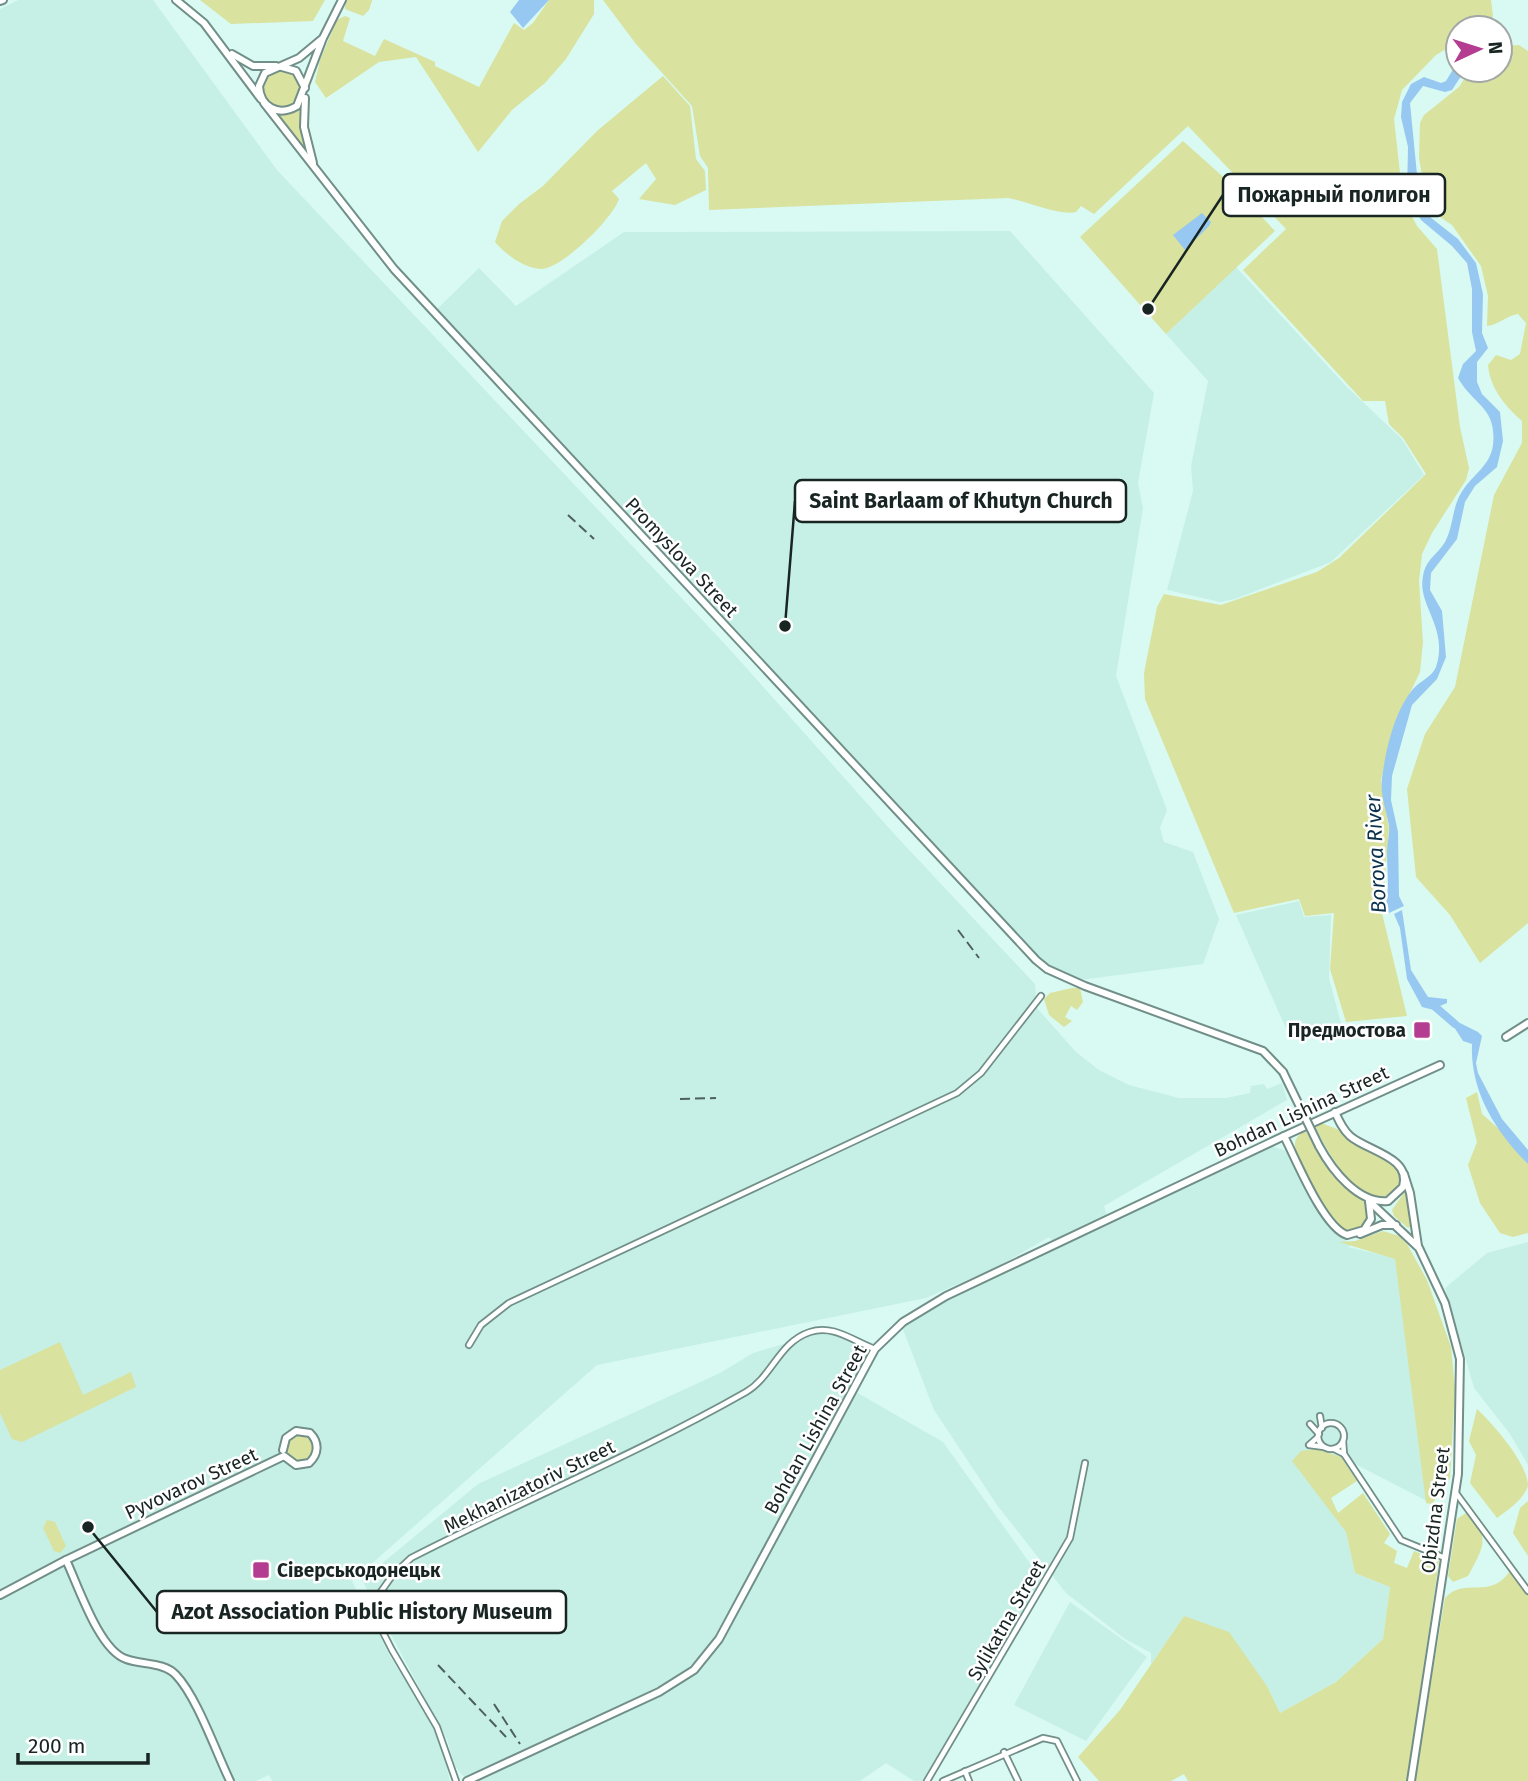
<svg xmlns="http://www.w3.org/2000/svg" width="1528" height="1781" font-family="'Fira Sans',sans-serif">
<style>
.built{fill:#c6f0e6}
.green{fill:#d9e29e}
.water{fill:#97c8f1}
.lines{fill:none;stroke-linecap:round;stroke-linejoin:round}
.river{stroke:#97c8f1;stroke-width:8}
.street-casing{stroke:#718f88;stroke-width:8}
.secondary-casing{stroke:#718f88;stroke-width:10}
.primary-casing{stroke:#718f88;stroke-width:10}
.street{stroke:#fff;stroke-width:4.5}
.secondary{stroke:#fff;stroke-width:6}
.primary{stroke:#fff;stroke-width:6}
.rail{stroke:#4d605b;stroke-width:2;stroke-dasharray:10 5;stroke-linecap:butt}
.primary-bridge-casing{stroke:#718f88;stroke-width:10;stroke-linecap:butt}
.primary-bridge{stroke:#fff;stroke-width:6}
.poi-dot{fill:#b43c91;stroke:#fff;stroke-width:2.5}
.labels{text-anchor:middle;stroke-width:5;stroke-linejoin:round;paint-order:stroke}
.street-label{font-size:19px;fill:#182522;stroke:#fff}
.poi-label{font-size:19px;font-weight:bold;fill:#182522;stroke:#fff;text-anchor:end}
.water-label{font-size:21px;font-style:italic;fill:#0b314c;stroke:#fff}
.leader{fill:none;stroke:#182522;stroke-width:2.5}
.callout-dot{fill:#182522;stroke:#fff;stroke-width:2.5}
.callout{fill:#fff;stroke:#182522;stroke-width:2.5}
.callout-label{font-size:21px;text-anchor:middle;font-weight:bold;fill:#182522}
</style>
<rect width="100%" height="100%" fill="#d9faf2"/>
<!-- built -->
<g class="built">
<path d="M18,0h135l124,170 447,473 173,194 138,147 2,24 39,44 23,18 30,15 50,13h47l24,-5 1,-7 13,-2 3,5 15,-6 5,17 -183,106 3,10 -55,25 -3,-4 -50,29 -73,32 -329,67 -245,216 38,75 38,61 15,32 7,32h-178l-3,-6 -13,6h-256v-1772z"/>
<path d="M1010,231l144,162 -16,90 5,25 -27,168 51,134 -7,18 4,14 29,10 26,67 -16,45 -123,16 -35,-17 -609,-653 43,-42 37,38 108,-74z"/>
<path d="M1236,267l111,120 55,52 22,36 -93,87 -96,37 -15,3 -53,-12 26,-99 -2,-25 17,-85 -42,-47z"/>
<path d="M1299,901l5,16 27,-2 -2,63 13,49 -8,8h-37l-10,-4 -51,-116z"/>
<path d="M1272,1146l17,6 39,73 23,20 -3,2 47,11 32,243 -72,-37 -62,-3 53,71 9,41 35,14 -7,52 -47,43 -56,31 -13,-27 -83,-70 -33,48v-11l-26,-14 -59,-46 -69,-88 -63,-95 -32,-83 24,-18z"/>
<path d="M1528,1242v223l-18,-31 -36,-46 -29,-100 42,-35z"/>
<path d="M821,1333l18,3 28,17 -157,295 -32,29 -168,81 -45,19 -3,-2 -7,-9 -8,-26 -85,-160 116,-96 242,-111 33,-20z"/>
<path d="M856,1392l87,50 99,138 -117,201h-11l-28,-18 -26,18h-385l195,-92 19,-12 19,-18z"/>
<path d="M1070,1602l77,55 -61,84 -72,-36z"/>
</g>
<!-- green -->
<g class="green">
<path d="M200,0h125l-12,21 -82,3z"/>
<path d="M345,0h27v1l-3,9 -6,6 -18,-7z"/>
<path d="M549,0h45v14l-28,45 -21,24 -33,27 -34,42 -62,-95 -37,5 -53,36 -11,-16 5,-22 17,-40 8,-4 5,2 -7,23 32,15 9,-17 51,23v4l44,21 35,-64 10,7 9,-7z"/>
<path d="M603,0h888l2,16c-9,14 -19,12 -35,12v14l-22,13 -34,35 -8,29 9,81 14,26 20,23 23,178 9,41 -3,12 -34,53 -10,21 -3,27 4,61 -3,30 -26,54 -13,54 8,48 -7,85 25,103 -61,6 -16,-53 4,-56 -29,3 -6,-17 -65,14 -89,-214 -1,-26 13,-66 7,-13 57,11 96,-33 22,-14 87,-84 -23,-36 -14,-14 -4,-23h-22l-120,-131 43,-41 -98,-103 -94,88 -13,-8 -5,6c-17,4 -49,-11 -68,-14l-299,12 -1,-42 -8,-12 -8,-50 -56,-62z"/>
<path d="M1519,45l9,6v872l-48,40 -30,-48 -34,-38 -9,-88 18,-55 30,-47 39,-192 28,-52v-22c-17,-15 -32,-33 -34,-56l8,-10 15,5 9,-6 6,-31 -8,-9c-12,2 -20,11 -31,12l1,-30 -7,-30 -29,-41 -15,-10 -10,-12 -8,-45 1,-35 4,-8 35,-28 9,-14 32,-3v-24z"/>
<circle cx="282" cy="89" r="20"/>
<path d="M663,76l27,30 6,53 9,12 1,19 -31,15 -36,-6 17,-20 -10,-16 -34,28 7,8c-6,19 -57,70 -78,70 -17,-1 -36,-15 -46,-27l7,-21 17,-17 24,-18 54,-55z"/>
<path d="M301,107v28l6,19 -33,-41 13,2z"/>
<path d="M1183,141l47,42 45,48 -109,103 -86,-97z"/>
<path d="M1072,988h8l3,14 -6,8 -6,-4 -6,11 7,4 -8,6 -15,-12 -5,-16 6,-6z"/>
<path d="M1477,1092l5,22 25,22 21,28v69l-15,4 -13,-4 -20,-30 -12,-38 9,-23 -11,-44z"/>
<path d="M1321,1123l16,6 57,36 6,8c1,8 -2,13 -8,19 -31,27 -68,-47 -78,-68z"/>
<path d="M1305,1130l27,45 35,29 2,13c-5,7 -10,16 -20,17 -16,0 -56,-76 -54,-91 1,-6 5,-9 10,-13z"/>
<path d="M1406,1190l6,36 -4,2 -14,-12 -2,-6z"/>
<path d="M1383,1231l16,5 8,8 20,36 24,67 4,42 -5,89 -18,26 -6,-1 -31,-244 -56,-17 16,-1z"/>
<path d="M60,1342l23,53 48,-23 5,15 -114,55 -10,-3 -12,-26v-43z"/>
<path d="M1477,1409c15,14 51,54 51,77 -5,14 -20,24 -31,32l-27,-35 6,-28 -7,-14z"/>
<circle cx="300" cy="1448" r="14"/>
<path d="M1317,1449l24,8 16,24 -26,17 7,15 25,-20 27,41 -6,9 13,8 -3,12 13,5 7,-17 25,10 -32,220h-219l-4,-7 -13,7h-72l-21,-24 42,-47 64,-94 45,16 38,54 13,27 56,-31 47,-43 7,-52 -35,-14 -9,-41 -54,-71 9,-10z"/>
<path d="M1528,1501v55l-15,-23 7,-25z"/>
<path d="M1466,1513c27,24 16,36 2,63l-15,6 -5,-6 9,-57z"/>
<path d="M47,1520l8,2 11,24 -6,7 -6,-2 -11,-23z"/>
<path d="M1510,1571l18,24v186h-114l31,-183c19,-22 45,3 65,-27z"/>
</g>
<!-- water -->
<g class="water">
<path d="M519,0h30l-26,28 -13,-16z"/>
<path d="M1458,61v9h7l-13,20 -7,2 -22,-6 -13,17 9,92 11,22 28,22 18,24 7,31 -1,39 6,15 -11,14v20l5,12 18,18 3,29 -6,26 -22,19 -10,16 -8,37 -26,34 -1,17 12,21 4,46 -9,22 -25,26 -20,71 -1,24 7,32 1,64 5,10 -15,7 -4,-5c5,-20 2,-36 2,-56 0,-9 3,-18 2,-27 -3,-16 -9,-30 -7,-47 4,-29 12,-66 31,-89 7,-8 19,-12 23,-22 13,-40 -19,-61 -13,-91 3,-17 14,-21 22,-34 8,-15 7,-31 14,-45 10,-21 31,-29 34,-52 4,-38 -19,-39 -35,-67l5,-14 13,-13 -4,-19v-43l-5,-26 -15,-17 -31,-26 -14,-27 1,-46 -7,-30 1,-15 9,-18 13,-7 17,6 5,-2z"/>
<path d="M1202,213l9,9 -2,4 -24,24 -12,-15z"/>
<path d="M1402,910l9,60 17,27 19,2v4l-7,3 2,8 36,18 4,4 -6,27 2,10 24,46 26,31v14c-33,-33 -58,-73 -56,-120l-9,-3 -9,-14 -20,-17 -12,-3 -15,-28 -7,-51 -6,-14z"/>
</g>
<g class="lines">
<!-- river -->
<path class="river" d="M1433,1005l22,19"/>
<!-- street casing -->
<g class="street-casing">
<g id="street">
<path d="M469,1345l12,-20 28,-22 448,-210 24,-20 60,-77"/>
<path d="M1320,1416l2,12"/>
<circle cx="1331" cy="1436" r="13"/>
<path d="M1310,1424l9,10"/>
<path d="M1318,1437l-9,8 15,2"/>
<path d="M1334,1449l10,5 -1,-13"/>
<path d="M1344,1454l57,86 44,18"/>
<path d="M1456,1493l72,98"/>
<path d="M1004,1752l14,29"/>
<path d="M965,1771l4,10"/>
<path d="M456,1781l-19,-54 -45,-77 -22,-43 22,-31 19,-18c111,-57 226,-104 335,-166 26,-15 33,-50 64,-60 23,-8 43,9 65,17"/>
<path d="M927,1781l143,-243 15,-75"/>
<path d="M943,1781l100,-43 14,3 20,40"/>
</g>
</g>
<!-- secondary casing -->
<g class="secondary-casing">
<g id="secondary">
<path d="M176,0l28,23 57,76"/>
<path d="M0,1l3,-1"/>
<path d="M232,54l21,12h23"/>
<path d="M1404,1174l6,19 8,53"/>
<path d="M1369,1201l50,47 26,55 15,56 -2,115 -47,307"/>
<path d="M1360,1234l22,-9h14"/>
<path d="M66,1560c12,25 33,90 60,99 16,6 38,3 50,16 21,22 40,77 54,106"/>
<path d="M0,1595l66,-35 218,-104 12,9 13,-2c10,-9 10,-21 1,-30l-14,-2 -10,7 -3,12"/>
<path d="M467,1781l192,-89 35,-22 25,-31 156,-290 28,-27 43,-26 338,-160"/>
</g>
</g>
<!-- primary casing -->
<g class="primary-casing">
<g id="primary">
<path d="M323,38l-24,20 -34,15 -6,13c1,21 19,31 38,20l26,-68 19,-38"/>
<path d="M282,67l14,4 9,17"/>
<path d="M305,98l-1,29 9,36"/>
<path d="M264,103l130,166 642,691 11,9 38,17 178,65 20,21"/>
<path d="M1506,1037l22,-14"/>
<path d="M1319,1146c13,24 39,58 69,55l15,-14c9,-30 -36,-36 -53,-51 -7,-6 -11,-15 -15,-24"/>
<path d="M1369,1201l2,18 -7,11 -17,5c-24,-8 -51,-76 -63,-99l156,-71"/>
</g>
</g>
<!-- street -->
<use href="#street" class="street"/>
<!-- secondary -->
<use href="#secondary" class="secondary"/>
<!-- primary -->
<use href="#primary" class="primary"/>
<!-- rail -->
<g class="rail">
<path d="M568,515l26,24"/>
<path d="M958,930l21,28"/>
<path d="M680,1099l36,-1"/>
<path d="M438,1665l68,72"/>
<path d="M494,1704l26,40"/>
</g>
<!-- primary-bridge casing -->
<g class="primary-bridge-casing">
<path id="primary-bridge" d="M1283,1072l36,74"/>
</g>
<!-- primary-bridge -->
<use href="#primary-bridge" class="primary-bridge"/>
</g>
<!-- markers -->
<g class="poi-dot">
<rect x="1413" y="1021" width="18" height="18" rx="3.5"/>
<rect x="252" y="1561" width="18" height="18" rx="3.5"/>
</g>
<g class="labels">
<!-- street labels -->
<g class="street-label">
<text transform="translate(682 557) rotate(47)" y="7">Promyslova Street</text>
<text transform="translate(1301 1111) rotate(-25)" y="7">Bohdan Lishina Street</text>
<text transform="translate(815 1429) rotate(-61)" y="7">Bohdan Lishina Street</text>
<text transform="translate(191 1483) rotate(-25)" y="7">Pyvovarov Street</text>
<text transform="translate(529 1486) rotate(-26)" y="7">Mekhanizatoriv Street</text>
<text transform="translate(1435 1510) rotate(-83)" y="7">Obizdna Street</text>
<text transform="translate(1006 1620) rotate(-60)" y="7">Sylikatna Street</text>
</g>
<!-- poi labels -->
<g class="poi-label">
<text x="1406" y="1037">Предмостова</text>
<text x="277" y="1577" text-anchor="start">Сіверськодонецьк</text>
</g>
<!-- water labels -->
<g class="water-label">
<text transform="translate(1376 854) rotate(-93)" y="7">Borova River</text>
</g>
</g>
<!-- callouts -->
<path class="leader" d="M1148 309L1223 195M785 626L795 501M88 1527L157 1612"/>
<g class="callout-dot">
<circle cx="1148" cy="309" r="7"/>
<circle cx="785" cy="626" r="7"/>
<circle cx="88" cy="1527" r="7"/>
</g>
<g class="callout">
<rect x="1223" y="174" width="222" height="42" rx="7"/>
<rect x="795" y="480" width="331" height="42" rx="7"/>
<rect x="157" y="1591" width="409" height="42" rx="7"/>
</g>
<g class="callout-label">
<text x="1334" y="202">Пожарный полигон</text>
<text x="961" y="508">Saint Barlaam of Khutyn Church</text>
<text x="362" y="1619">Azot Association Public History Museum</text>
</g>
<!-- north arrow -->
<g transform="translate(1479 49) rotate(86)"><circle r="33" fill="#ffffff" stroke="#a3a8a7" stroke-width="2"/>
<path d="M0-5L12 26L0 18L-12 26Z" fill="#b43c91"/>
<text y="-10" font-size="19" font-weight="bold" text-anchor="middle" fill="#182522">N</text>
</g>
<!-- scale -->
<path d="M18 1753v10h130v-10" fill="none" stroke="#182522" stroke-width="3.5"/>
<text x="28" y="1753" font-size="21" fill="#182522" stroke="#ffffff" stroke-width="5" paint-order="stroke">200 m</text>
</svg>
